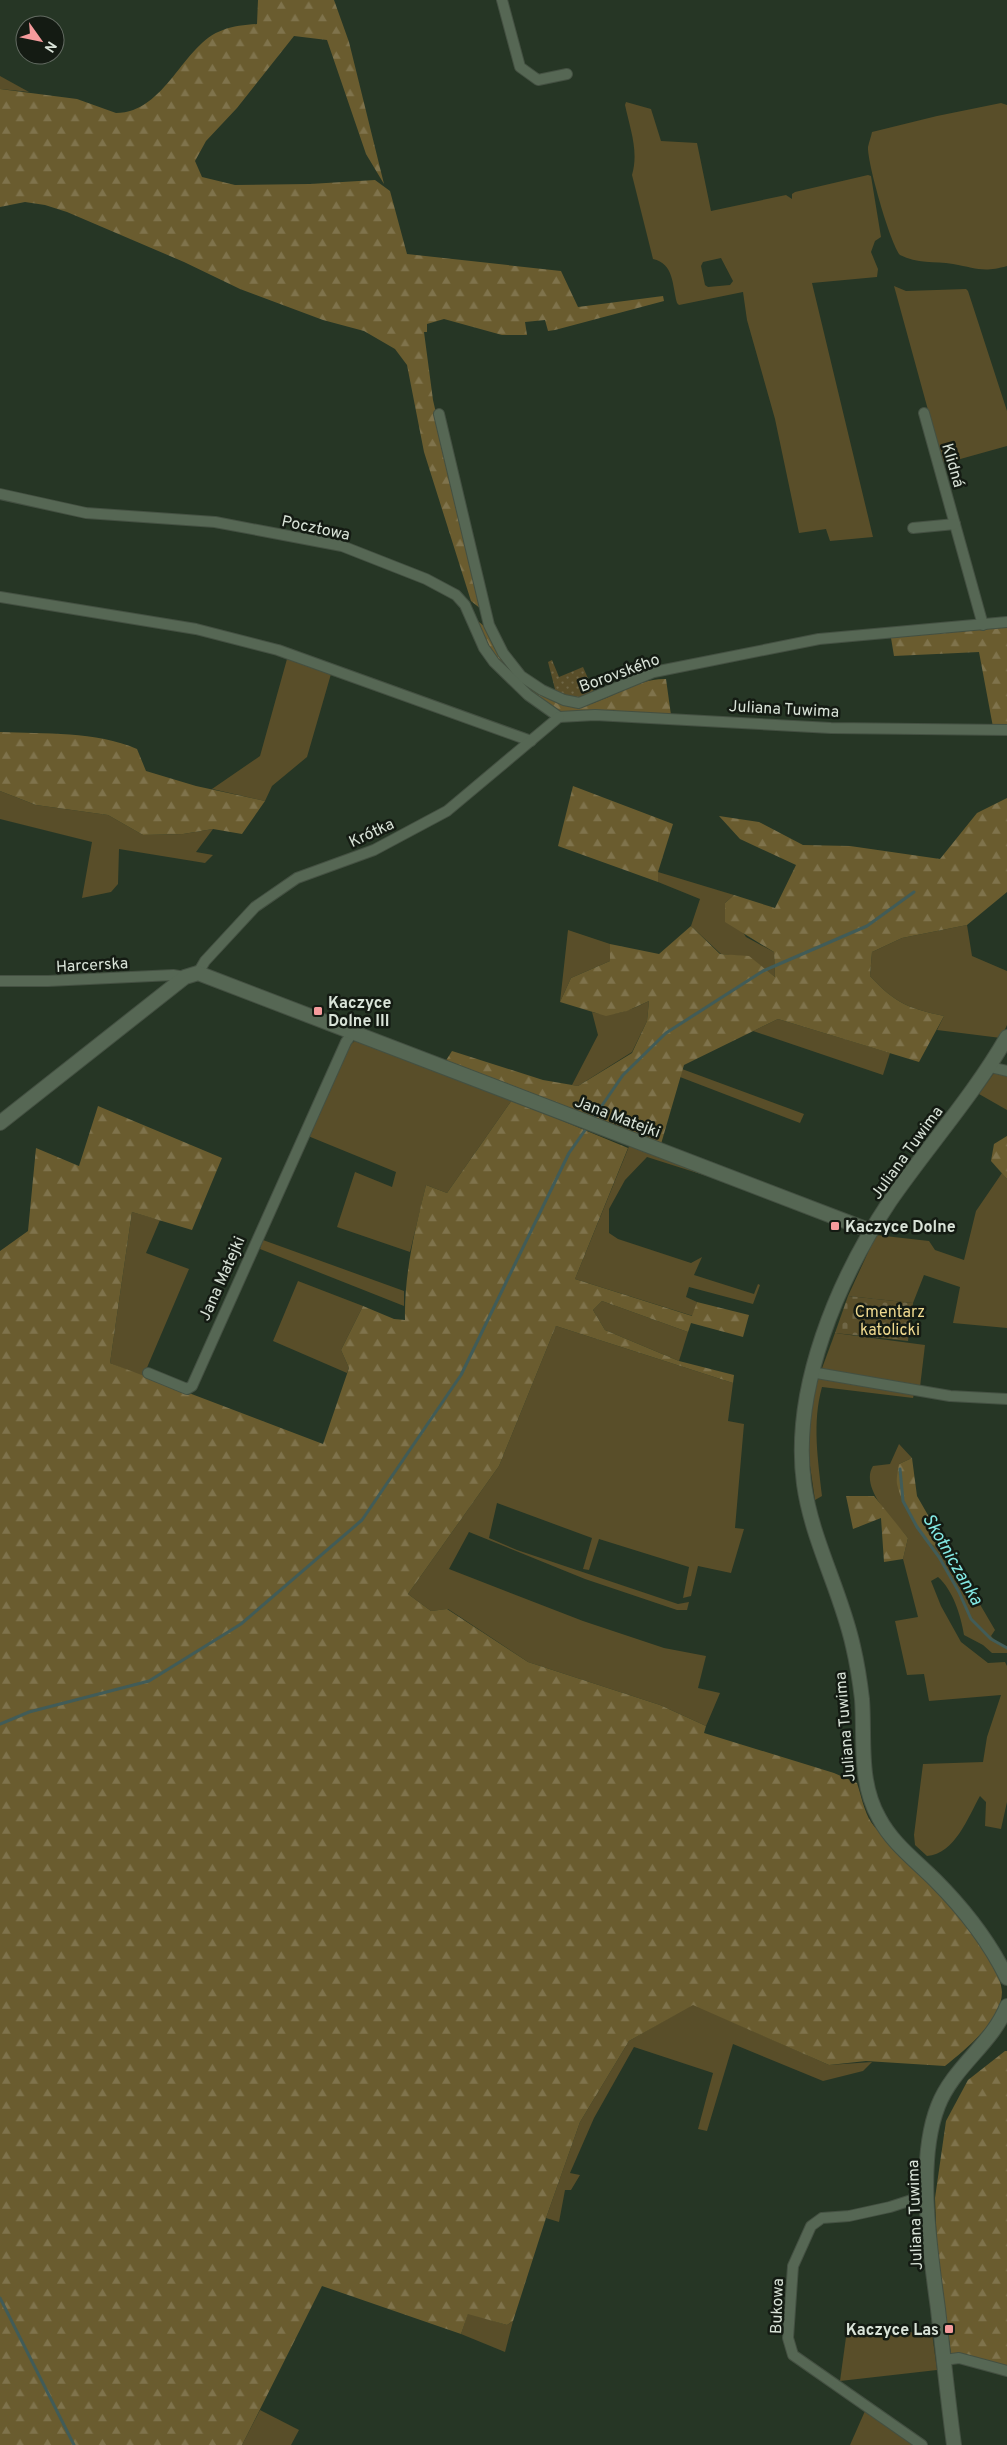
<svg xmlns="http://www.w3.org/2000/svg" width="1007" height="2445" font-family="Overpass,sans-serif">
<style>
.grass{fill:#594e29;fill-rule:evenodd}
.forest{fill:url(#forest-firs)}
.cemetery{fill:url(#cemetery-stones)}
.garden{fill:url(#garden-dots)}
.lines{fill:none;stroke-linecap:round;stroke-linejoin:round}
.stream{stroke:#415c58;stroke-width:3}
.street-casing{stroke:#445042;stroke-width:12}
.secondary-casing{stroke:#445042;stroke-width:16}
.street{stroke:#566754;stroke-width:10}
.secondary{stroke:#566754;stroke-width:14}
.poi-dot{fill:#f59b9c;stroke:#141b13;stroke-width:2}
.labels{text-anchor:middle;stroke-width:5;stroke-linejoin:round;paint-order:stroke}
.street-label{font-size:16px;fill:#d9e3d8;stroke:#141b13}
.poi-label{font-size:16px;font-weight:bold;fill:#d9e3d8;stroke:#141b13;text-anchor:start}
.park-label{font-size:16px;fill:#efd98f;stroke:#141b13}
.water-label{font-size:18px;font-style:italic;fill:#83e9e4;stroke:#141b13}
</style>
<defs>
<pattern id="forest-firs" width="22" height="20" patternUnits="userSpaceOnUse" patternTransform="scale(1.25)"><rect width="22" height="20" fill="#6a5c2f"/><path d="M5 1l3.5 6h-7zM16 11l3.5 6h-7z" fill="#7f734c"/></pattern>
<pattern id="cemetery-stones" width="16" height="16" patternUnits="userSpaceOnUse" patternTransform="scale(1.25)"><rect width="16" height="16" fill="#594e29"/><path d="M2 7V4a2 2 0 0 1 4 0v3zM10 15v-3a2 2 0 0 1 4 0v3z" fill="#706747"/></pattern>
<pattern id="garden-dots" width="8" height="8" patternUnits="userSpaceOnUse" patternTransform="scale(1.25)"><rect width="8" height="8" fill="#594e29"/><path d="M2 2h.1M6 6h.1" fill="none" stroke="#706747" stroke-width="1.8" stroke-linecap="round"/></pattern>
</defs>
<rect width="100%" height="100%" fill="#263625"/>
<!-- grass -->
<g class="grass">
<path d="M0,76l29,16 -29,-3z"/>
<path d="M626,102l25,7 10,32 36,2 14,68 75,-16 6,4v-5l3,-2 73,-17 3,1 10,61 -6,4 -4,11 7,17 -1,8 -65,6 61,254 -43,4 -4,-12 -27,4 -24,-114 -28,-99 -4,-28 -64,13 -2,-2c-5,-19 -3,-39 -24,-44l-21,-84c7,-24 -2,-46 -7,-70zM721,258l12,23 -3,4 -22,2 -3,-2 -4,-19 2,-4z"/>
<path d="M1001,103l6,2v161c-24,7 -31,2 -54,-2 -19,-3 -36,0 -53,-9 -10,-12 -33,-93 -32,-108 1,-5 3,-10 4,-15l65,-16z"/>
<path d="M894,286l12,5 60,-2 2,2 39,120v35l-61,17 -4,-2z"/>
<path d="M287,659l44,15 -24,83 -35,29 -7,15 -53,-12 48,-33z"/>
<path d="M0,791l36,14 72,10 35,20 40,-1 30,-5 -17,23 17,3 -8,8 -86,-14 -1,35 -7,8 -29,6 10,-56 -92,-23z"/>
<path d="M658,872l76,23 -9,8 21,34 28,15 1,25 -26,-20 -28,-3 -30,-28 9,-27 -42,-17z"/>
<path d="M967,925l5,31 35,15v54l-6,13 -64,-8 7,-14c-36,-8 -48,-12 -74,-40l2,-24 30,-14z"/>
<path d="M568,930l42,14v17l-39,17 -11,24z"/>
<path d="M649,1001l-2,20 -15,31 -54,34 -6,-1 26,-50 -6,-23c22,6 38,-2 57,-11z"/>
<path d="M778,1019l112,34 -7,22 -130,-44z"/>
<path d="M356,1040l156,60 -65,93 -21,-8 -16,67 -73,-25 18,-55 37,15 4,-15 -88,-36 42,-91z"/>
<path d="M682,1069l122,45 -4,9 -120,-46z"/>
<path d="M994,1073l13,2v35l-28,-16z"/>
<path d="M630,1144l102,40 -85,-27 -22,23 -16,29v24l9,6 73,24 11,-6 -8,18 60,19 4,-10 2,1 -7,19 -64,-17 -3,10 11,5 -4,14 -118,-37z"/>
<path d="M1002,1173l5,6v149l-54,-5 7,-36 -36,-12 -11,28 -65,-7 28,-61 53,6 6,9 29,10 12,-49z"/>
<path d="M132,1212l28,8 -14,33 43,16 -46,108 -33,-14z"/>
<path d="M263,1240l141,51v15l-144,-57z"/>
<path d="M298,1281l65,25 -22,44 8,18 -2,5 -74,-32z"/>
<path d="M602,1301l86,31 -9,29 -74,-31 -12,-20z"/>
<path d="M556,1326l177,57 -5,38 16,3 -9,104 9,1 -13,44 -33,-7 -7,30 -8,2 6,-31 -90,-28 -10,31 -6,-1 9,-31 -95,-35 -8,35 28,12 161,54 11,-2 -2,8h-10l-92,-31 -116,-47 -20,37 134,52 81,27 42,8 -8,32 22,5 -14,33 -46,-21 -132,-43 -80,-53 -17,2 -23,-17 91,-128z"/>
<path d="M835,1333l90,12 -5,42 -99,-16z"/>
<path d="M818,1378l96,16 -1,4 -91,-11c-10,36 -4,72 0,109l-7,4 -7,-48 6,-71z"/>
<path d="M899,1444l13,14 -13,6c7,22 16,70 35,82l10,-3 51,87 -4,6 8,9 8,1v7h-15l-9,-8 -19,-10c-3,-19 -11,-45 -26,-58l-7,4 10,25 20,36 27,21 17,-1 2,4v136l-6,27 -16,-3 1,-24 -6,-6c-12,21 -25,58 -53,60l-12,-11 -1,-10 9,-71 60,-2 4,-25 14,-42 -72,6 -5,-27 -17,1 -12,-54 23,-4 -15,-58 5,-21c-13,-16 -49,-50 -35,-72l17,-2z"/>
<path d="M693,2004l136,61 43,-3 -9,9 -40,10 -90,-37 -26,87 -9,-2 15,-56 -79,-26 -40,71 -24,55 10,2 -9,15h-6l-6,32 -13,-4 34,-96 49,-81z"/>
<path d="M468,2313l39,12 6,-4 -8,31 -44,-18z"/>
<path d="M847,2330l85,3 5,37 -97,11z"/>
<path d="M260,2410l39,20 -8,15h-49z"/>
<path d="M865,2411l48,34h-63z"/>
</g>
<!-- forest -->
<g class="forest">
<path d="M258,0h76l15,42 35,142 -18,-30 -39,-114 -33,-4 -57,72 -31,33 -11,20 7,16 33,8 75,-1 65,-4 15,11 17,63 154,17 17,36 85,-11 1,5 -109,29 -7,1 -3,-11 -20,2 2,13h-25l-58,-16 -17,5v8h-3l9,68 48,209 -10,-8 -47,-149 -17,-87 -12,-16 -31,-18 -41,-11 -83,-31 -56,-27 -117,-50 -22,-7 -20,-3 -25,5v-118l77,10 39,14c50,0 67,-70 107,-83 10,-4 23,-5 34,-6z"/>
<path d="M477,621c12,6 12,18 20,27 18,21 56,64 86,58 28,-6 53,-28 83,-27l5,36 -114,-4 -48,-35 -21,-28z"/>
<path d="M1007,626v101h-14l-14,-75 -85,4 -3,-18z"/>
<path d="M0,732c44,2 96,-1 137,17l9,22 50,15 69,15 -23,33 -29,-5 -30,5 -40,1 -35,-20 -72,-10 -36,-14z"/>
<path d="M573,786l100,38 -15,48v10l-100,-36z"/>
<path d="M1007,798v94l-40,33 -65,13 -30,14 -2,24c26,28 38,32 74,40l-25,46 -141,-43 -94,46 -23,79 -216,-82 7,-11 91,29 35,6 54,-33 15,-32 2,-20 -22,10 -21,5 -46,-14 11,-24 39,-17v-17l49,10 32,-28 29,28 29,2 26,21 -1,-25 -49,-30v-19l9,-8 41,13 21,-43 -56,-26 -21,-23 40,6 44,23 47,1 90,13 37,-46z"/>
<path d="M512,1100l116,48 -53,131 117,37 5,-14 52,13 -6,22 -52,-14 -3,9 -86,-31 -9,9 12,20 74,31 55,14 -1,8 -177,-57 -57,140 -91,128 23,17 16,-2 81,53 132,43 46,21 -2,7 130,40 23,10c4,12 7,28 14,39 8,12 23,22 33,32 24,25 98,105 98,138 0,28 -37,58 -57,74l-79,-5 -37,4 -136,-60 -64,36 -49,81 -34,96 -33,103 -6,4 -39,-11 -7,20 -139,-48 -80,159h-242v-1194l28,-20 8,-83 43,18 19,-60 124,52 -30,72 -60,-18 -22,151 213,81 26,-76 -8,-18 22,-44 31,13 11,1c-1,-47 10,-90 21,-135l21,8z"/>
<path d="M1007,1136v43l-16,-18 3,-17z"/>
<path d="M912,1458l5,38 27,47 -10,3c-15,-9 -33,-44 -37,-62 -1,-6 1,-13 2,-20z"/>
<path d="M846,1496h28l34,42 -5,21 -19,3 -3,-44 -28,11z"/>
<path d="M1005,2051h2v315l-56,-12 -14,-106 -2,-50 11,-77 22,-41z"/>
</g>
<!-- cemetery -->
<path class="cemetery" d="M848,1296l65,7 -5,38 -73,-8z"/>
<!-- garden -->
<path class="garden" d="M552,660l7,17 24,-10 11,25 -22,9 -16,-8 -8,-31z"/>
<g class="lines">
<!-- stream -->
<g class="stream">
<path d="M592,1120l31,-45 43,-42 97,-62 104,-45 47,-34"/>
<path d="M900,1469l3,32 14,26 22,30 20,35 12,27 20,20 16,9"/>
<path d="M0,1724l29,-12 120,-31 92,-57 121,-104 99,-145 108,-222 19,-27"/>
<path d="M0,2298l74,147"/>
</g>
<!-- street casing -->
<g class="street-casing">
<g id="street">
<path d="M502,0l18,67 18,13 29,-6"/>
<path d="M924,413l59,212"/>
<path d="M439,414l50,211 14,28 18,23 21,14 22,10 15,3 75,-31 165,-33 188,-17"/>
<path d="M0,494l86,19 129,9 127,24 84,33 30,16 9,10 19,43 10,14 34,33 31,22"/>
<path d="M913,528l42,-4"/>
<path d="M0,597l196,32 82,21 253,91"/>
<path d="M559,717l36,-2 236,13 176,2"/>
<path d="M198,973l7,-12 50,-54 42,-29 77,-28 73,-39 112,-94"/>
<path d="M0,981h48l125,-6 12,2"/>
<path d="M990,1067l17,4"/>
<path d="M811,1372l139,24 57,3"/>
<path d="M148,1373l39,16 5,-3 154,-344 7,-10"/>
<path d="M944,2360l15,-2 48,13"/>
<path d="M922,2445l-129,-90 -5,-17 5,-72 18,-40 11,-8 27,-2 41,-9 37,-12"/>
</g>
</g>
<!-- secondary casing -->
<g class="secondary-casing">
<g id="secondary">
<path d="M1007,1037c-34,59 -79,109 -117,164 -52,78 -99,188 -86,283 8,57 37,107 49,162 4,17 7,36 9,53 3,40 -4,82 17,119 13,25 36,42 56,62 28,28 55,63 72,98"/>
<path d="M0,1123l185,-146 13,-4 673,258"/>
<path d="M954,2445c-6,-45 -11,-91 -16,-136 -8,-60 -22,-147 0,-203 15,-39 54,-62 69,-100"/>
</g>
</g>
<!-- street -->
<use href="#street" class="street"/>
<!-- secondary -->
<use href="#secondary" class="secondary"/>
</g>
<!-- markers -->
<g class="poi-dot">
<rect x="313" y="1006" width="10" height="10" rx="2.5"/>
<rect x="830" y="1221" width="10" height="10" rx="2.5"/>
<rect x="944" y="2324" width="10" height="10" rx="2.5"/>
</g>
<g class="labels">
<!-- street labels -->
<g class="street-label">
<text transform="translate(954 465) rotate(74)" y="6">Klidná</text>
<text transform="translate(316 527) rotate(12)" y="6">Pocztowa</text>
<text transform="translate(619 672) rotate(-20)" y="6">Borovského</text>
<text transform="translate(784 708) rotate(3)" y="6">Juliana Tuwima</text>
<text transform="translate(371 832) rotate(-25)" y="6">Krótka</text>
<text transform="translate(92 964) rotate(-3)" y="6">Harcerska</text>
<text transform="translate(618 1116) rotate(21)" y="6">Jana Matejki</text>
<text transform="translate(906 1152) rotate(-54)" y="6">Juliana Tuwima</text>
<text transform="translate(221 1278) rotate(-66)" y="6">Jana Matejki</text>
<text transform="translate(844 1727) rotate(-95)" y="6">Juliana Tuwima</text>
<text transform="translate(914 2215) rotate(-92)" y="6">Juliana Tuwima</text>
<text transform="translate(776 2306) rotate(-88)" y="6">Bukowa</text>
</g>
<!-- poi labels -->
<g class="poi-label">
<text x="328" y="1008">Kaczyce<tspan x="328" dy="18">Dolne III</tspan></text>
<text x="845" y="1232">Kaczyce Dolne</text>
<text x="939" y="2335" text-anchor="end">Kaczyce Las</text>
</g>
<!-- park labels -->
<g class="park-label">
<text x="890" y="1317">Cmentarz<tspan x="890" dy="18">katolicki</tspan></text>
</g>
<!-- water labels -->
<g class="water-label">
<text transform="translate(953 1559) rotate(60)" y="6">Skotniczanka</text>
</g>
</g>
<!-- north arrow -->
<g transform="translate(40 40) rotate(123)"><circle r="24" fill="#141b13" stroke="#636b62"/>
<path d="M0-4L9 19L0 12L-9 19Z" fill="#f59b9c"/>
<text y="-8" font-size="14" font-weight="bold" text-anchor="middle" fill="#d9e3d8">N</text>
</g>
</svg>
